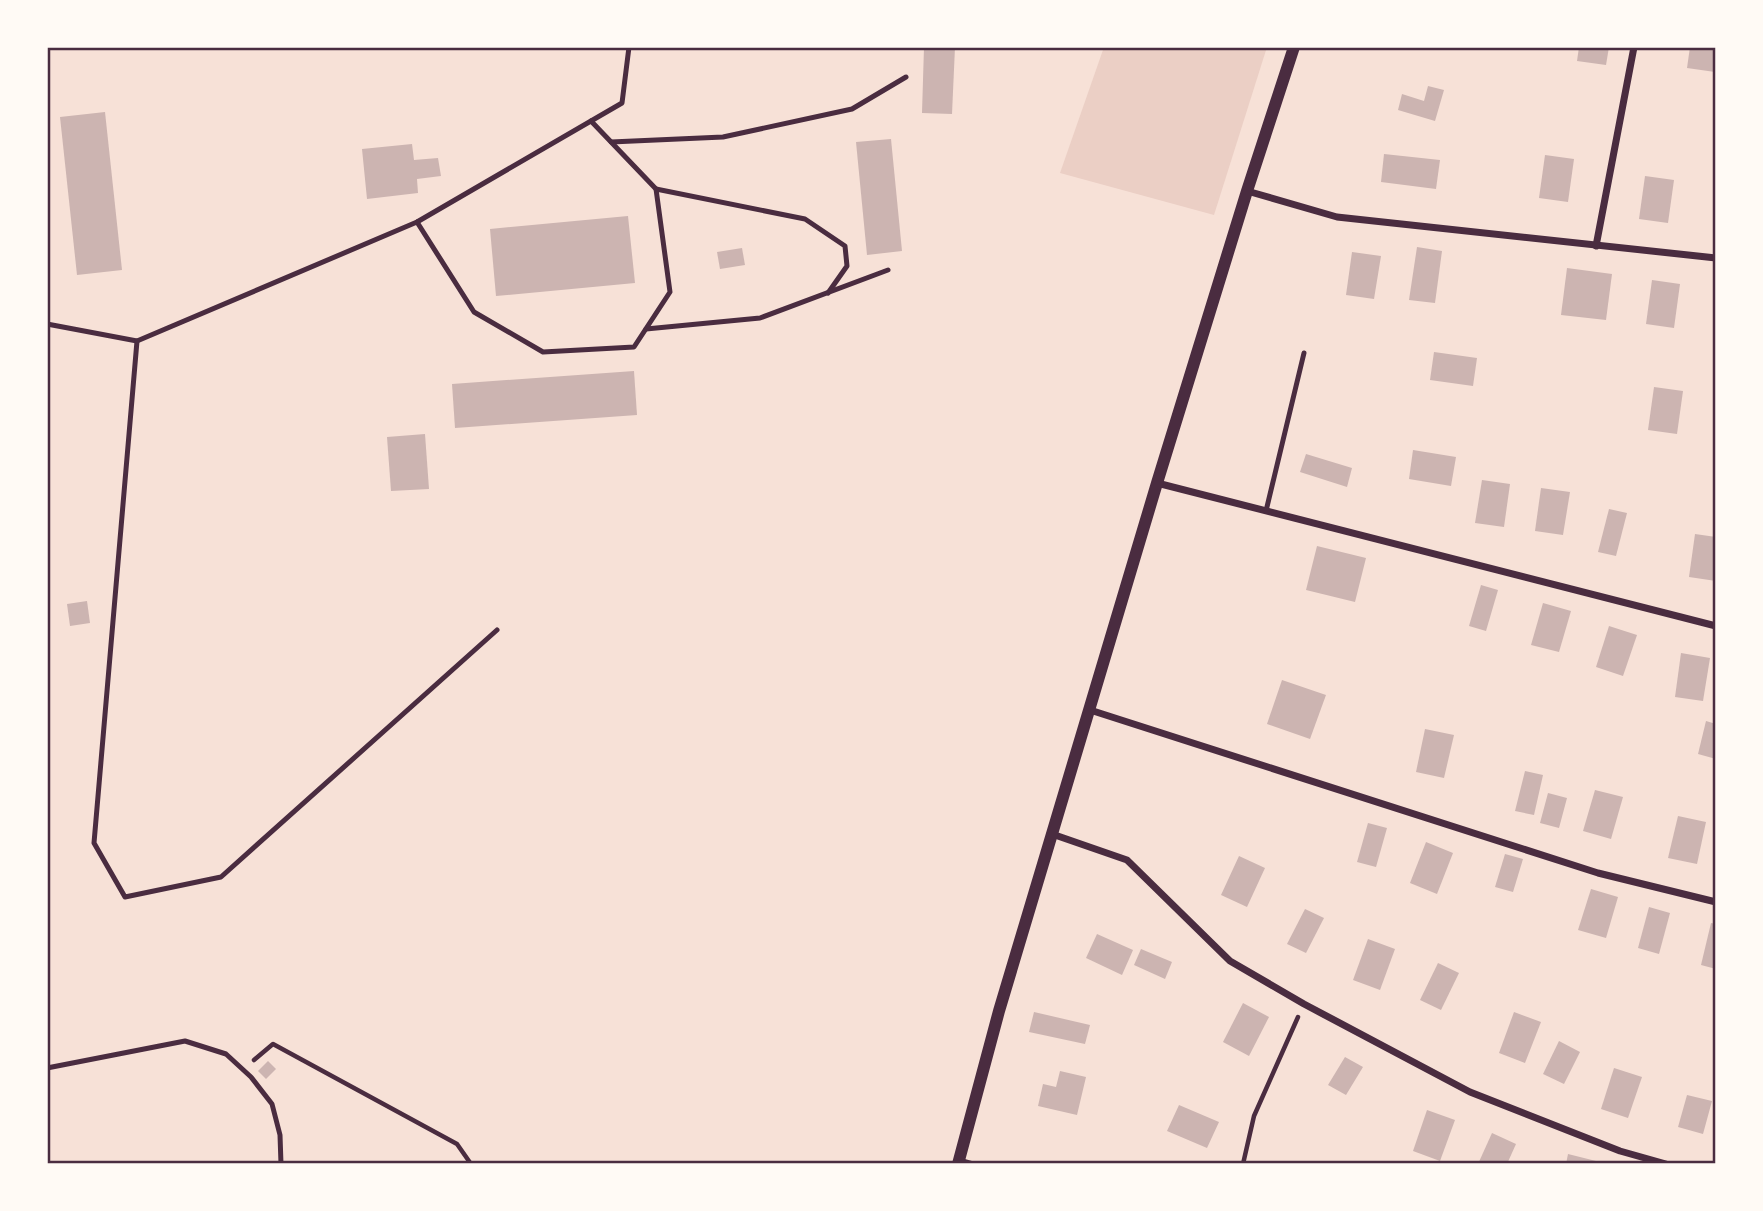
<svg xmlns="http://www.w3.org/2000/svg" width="1763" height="1211" font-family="'Alegreya Sans',sans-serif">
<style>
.green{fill:#ebcfc5}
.building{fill:#ccb4b1}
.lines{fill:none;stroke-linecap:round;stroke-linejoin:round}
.path{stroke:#4a2c40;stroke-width:4.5}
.service{stroke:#4a2c40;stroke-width:5}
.minor{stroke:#4a2c40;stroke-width:7}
.tertiary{stroke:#4a2c40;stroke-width:12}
.neatline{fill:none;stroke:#4a2c40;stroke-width:2.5}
</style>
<rect width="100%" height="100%" fill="#f7e1d7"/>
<!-- green -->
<path class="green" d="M1104,47h163l-53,168 -154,-42z"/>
<!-- building -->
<g class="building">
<path d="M924,47h31l-3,67 -30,-1z"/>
<path d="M1579,47h30l-3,18 -29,-4z"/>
<path d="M1690,47h26l-1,25 -28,-4z"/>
<path d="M1428,86l16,4 -9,31 -37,-11 4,-16 22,7z"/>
<path d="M105,112l17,158 -45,5 -17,-158z"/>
<path d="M891,139l11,112 -35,4 -11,-113z"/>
<path d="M412,144l2,16 24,-2 3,18 -24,3 1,14 -51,6 -5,-50z"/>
<path d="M1384,154l56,6 -4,29 -55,-7z"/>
<path d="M1545,155l29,4 -6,43 -29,-4z"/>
<path d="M1645,176l29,4 -6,43 -29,-4z"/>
<path d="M628,216l7,67 -139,13 -6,-67z"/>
<path d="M1417,247l25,4 -7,52 -26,-3z"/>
<path d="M742,248l3,17 -25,4 -3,-17z"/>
<path d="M1352,252l29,4 -7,43 -28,-4z"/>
<path d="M1567,268l45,6 -6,46 -45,-5z"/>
<path d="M1652,280l28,4 -6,44 -28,-4z"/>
<path d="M1434,352l43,6 -4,28 -43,-6z"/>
<path d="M634,371l3,44 -182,13 -3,-44z"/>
<path d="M1654,387l29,4 -6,43 -29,-4z"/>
<path d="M425,434l4,55 -38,2 -4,-54z"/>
<path d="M1413,450l43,7 -5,29 -42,-7z"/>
<path d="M1306,454l46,14 -5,19 -47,-15z"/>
<path d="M1482,480l28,4 -6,43 -29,-4z"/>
<path d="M1541,488l29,4 -7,43 -28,-4z"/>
<path d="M1609,509l18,4 -11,43 -18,-4z"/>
<path d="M1695,534l21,3v44l-27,-4z"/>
<path d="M1317,546l49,12 -11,44 -49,-12z"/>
<path d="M1481,585l17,5 -12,41 -17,-5z"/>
<path d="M87,601l3,22 -20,3 -3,-22z"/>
<path d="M1543,603l28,8 -12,41 -28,-7z"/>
<path d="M1609,626l28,9 -14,41 -27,-9z"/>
<path d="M1681,653l29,5 -7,43 -28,-4z"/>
<path d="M1282,680l44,15 -16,44 -43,-15z"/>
<path d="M1706,721l10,3v35l-18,-5z"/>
<path d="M1425,729l29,6 -10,43 -28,-6z"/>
<path d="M1525,771l18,4 -9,40 -19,-4z"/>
<path d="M1595,790l28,7 -12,42 -28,-8z"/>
<path d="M1548,793l19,5 -8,30 -19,-5z"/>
<path d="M1678,816l28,6 -9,42 -29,-6z"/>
<path d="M1368,823l19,5 -11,39 -19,-5z"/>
<path d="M1426,842l27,11 -16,41 -27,-11z"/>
<path d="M1505,854l18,5 -10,33 -18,-5z"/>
<path d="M1239,856l26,12 -18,39 -26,-12z"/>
<path d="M1591,889l27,8 -12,41 -28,-8z"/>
<path d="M1649,907l21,6 -11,41 -21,-6z"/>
<path d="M1305,909l19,9 -18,35 -19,-9z"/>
<path d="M1711,923l5,1v45l-15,-4z"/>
<path d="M1097,934l36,16 -11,25 -36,-17z"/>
<path d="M1368,939l27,10 -15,41 -27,-10z"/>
<path d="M1141,949l31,13 -7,17 -31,-14z"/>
<path d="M1438,963l21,10 -18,37 -21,-10z"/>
<path d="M1243,1003l26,14 -20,39 -26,-14z"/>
<path d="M1034,1012l56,13 -5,19 -56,-12z"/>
<path d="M1514,1012l27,10 -16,41 -26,-10z"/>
<path d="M1559,1041l21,11 -16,32 -21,-10z"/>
<path d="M1345,1057l18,10 -17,28 -18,-10z"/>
<path d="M268,1061l8,8 -10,10 -8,-8z"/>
<path d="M1614,1068l28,9 -14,41 -27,-9z"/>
<path d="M1060,1071l26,6 -9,38 -39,-9 5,-22 13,3z"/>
<path d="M1687,1095l25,6 -9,33 -25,-7z"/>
<path d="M1179,1105l40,17 -12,26 -40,-17z"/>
<path d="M1427,1110l28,10 -15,41 -27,-10z"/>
<path d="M1492,1133l24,11 -9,20h-29z"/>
<path d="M1568,1154l28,7 -1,3h-29z"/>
</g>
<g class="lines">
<!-- path -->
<g class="path">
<path d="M254,1060l19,-16 184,100 14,20"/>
<path d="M1243,1164l11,-48 44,-99"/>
</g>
<!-- service -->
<g class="service">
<path d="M611,142l112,-5 129,-28 54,-32"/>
<path d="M656,189l149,30 40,27 2,20 -19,27"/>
<path d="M417,222l57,90 69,40 91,-5 36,-55 -14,-103 -65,-68"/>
<path d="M47,324l90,17 280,-119 205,-119 7,-56"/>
<path d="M646,329l114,-11 128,-48"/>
<path d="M137,341l-43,502 31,54 96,-20 276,-247"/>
<path d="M1266,511l38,-158"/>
<path d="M47,1068l138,-27 41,13 25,23 21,27 8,31 1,29"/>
<path d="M959,1160l14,4"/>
</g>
<!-- minor -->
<g class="minor">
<path d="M1247,191l90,26 379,41"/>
<path d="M1596,246l38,-199"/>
<path d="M1157,483l559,143"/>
<path d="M1090,710l508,163 118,29"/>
<path d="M1052,834l75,26 103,101 74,43 166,88 150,59 46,13"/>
</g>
<!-- tertiary -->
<path class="tertiary" d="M958,1164l41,-153 158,-528 90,-292 47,-144"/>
</g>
<!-- border -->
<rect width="1763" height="1211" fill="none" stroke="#fffaf5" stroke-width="98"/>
<rect x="49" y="49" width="1665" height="1113" class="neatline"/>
</svg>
